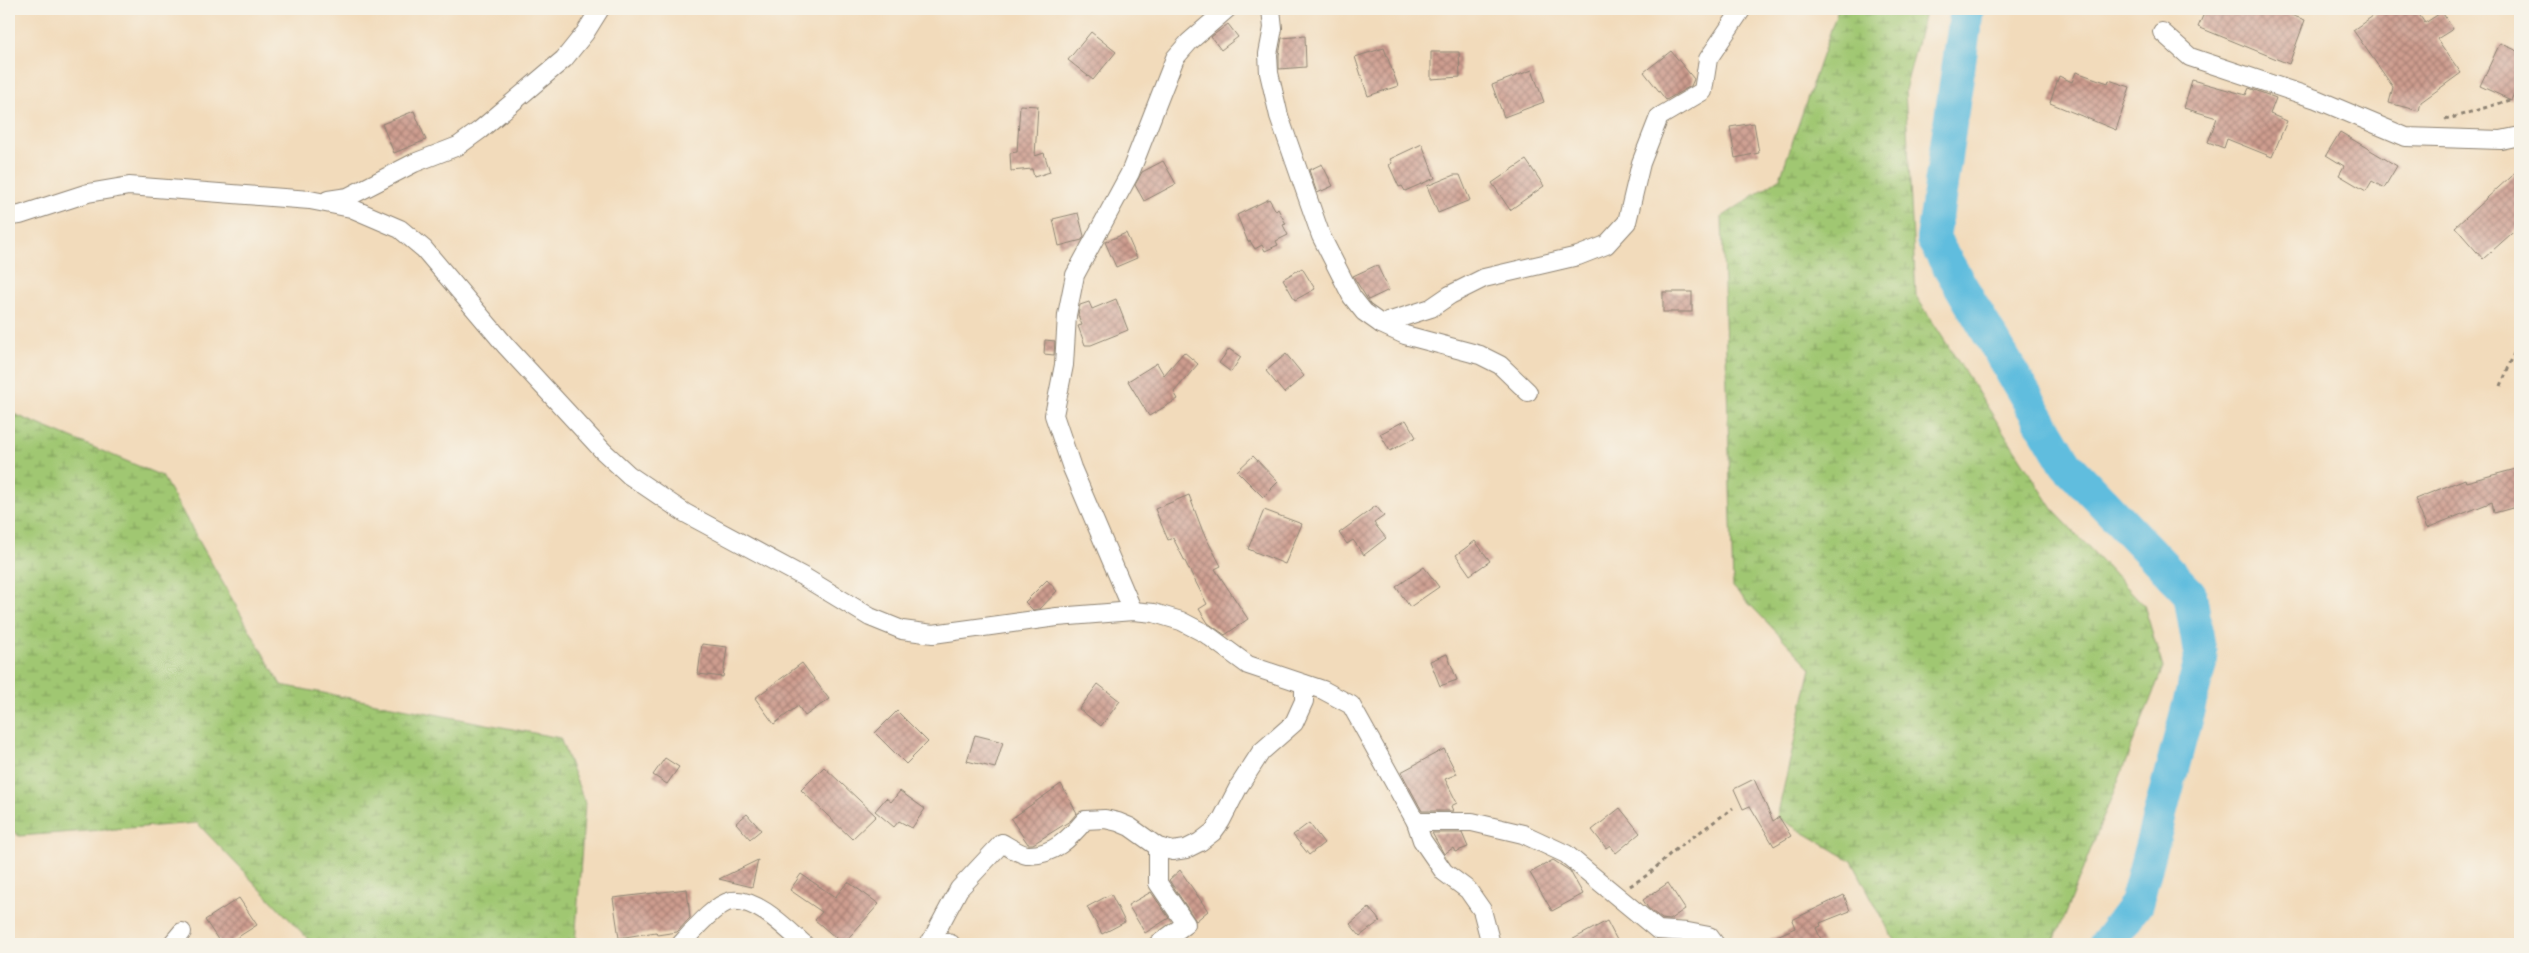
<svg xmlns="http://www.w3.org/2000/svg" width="2529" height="953" font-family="'IM FELL Double Pica',serif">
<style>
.wetland{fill:url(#wetland-marsh);stroke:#66794e}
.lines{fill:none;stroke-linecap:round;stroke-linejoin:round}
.river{stroke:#60bdde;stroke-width:34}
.building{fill:url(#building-cross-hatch)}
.street-casing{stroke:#8e8373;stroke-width:20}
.path{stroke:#8e8373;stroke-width:3;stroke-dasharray:4 4;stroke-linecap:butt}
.street{stroke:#fff;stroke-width:18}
</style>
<defs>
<pattern id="wetland-marsh" width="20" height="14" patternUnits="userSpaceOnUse" patternTransform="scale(1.25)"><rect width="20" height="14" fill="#a0c772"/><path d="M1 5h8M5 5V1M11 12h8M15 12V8" fill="none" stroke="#83a25e"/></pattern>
<pattern id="building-cross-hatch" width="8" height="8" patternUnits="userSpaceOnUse" patternTransform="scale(1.25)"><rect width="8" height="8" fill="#ce9d8f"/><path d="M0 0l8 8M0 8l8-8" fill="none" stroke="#a78075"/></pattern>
</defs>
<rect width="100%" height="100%" fill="#f7f3e8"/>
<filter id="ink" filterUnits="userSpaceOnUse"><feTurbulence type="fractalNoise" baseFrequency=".02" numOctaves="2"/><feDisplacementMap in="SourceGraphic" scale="10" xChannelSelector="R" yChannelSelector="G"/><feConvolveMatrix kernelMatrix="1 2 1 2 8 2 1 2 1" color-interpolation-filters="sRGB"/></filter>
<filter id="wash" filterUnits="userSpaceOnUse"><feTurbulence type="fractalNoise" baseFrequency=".0096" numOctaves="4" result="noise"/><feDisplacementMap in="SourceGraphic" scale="20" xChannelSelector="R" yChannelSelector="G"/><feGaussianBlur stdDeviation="1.12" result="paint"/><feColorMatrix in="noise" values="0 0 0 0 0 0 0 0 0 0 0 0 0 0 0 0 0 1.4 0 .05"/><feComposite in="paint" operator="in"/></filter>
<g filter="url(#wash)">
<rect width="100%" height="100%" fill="#f2dbbb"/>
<!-- wetland -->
<g class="wetland">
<path d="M1838,9h88l-21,81 11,206 139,216 89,93 19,63 -110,276h-157l-44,-83 -75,-44 34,-149 -78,-81 -11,-370 58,-39z"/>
<path d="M9,412l153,64 119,209 279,53 25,65 -10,141h-262l-116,-121 -178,13 -10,-8z"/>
</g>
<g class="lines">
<!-- river -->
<path class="river" d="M1967,9l-34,230 133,225 124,130 11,66 -65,244 -30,40"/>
</g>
<g id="blocks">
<!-- building -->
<g class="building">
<path d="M2206,9h68l31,11 -16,44 -91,-37z"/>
<path d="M2383,9h32l10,14 17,-11 11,17 -16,10 24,34 -40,29 -2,9 -30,-8 4,-16 -40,-57z"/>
<path d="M1228,24l10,13 -17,13 -10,-13z"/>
<path d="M1091,32l25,20 -23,28 -25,-20z"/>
<path d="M1305,36l1,31 -27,2v-14l3,-17z"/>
<path d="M2500,43l20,9v29l-9,19 -31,-14z"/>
<path d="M1384,48l14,38 -30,10 -13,-39z"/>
<path d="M1671,51l23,28 -3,7 -25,14 -22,-28z"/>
<path d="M1431,52h28l1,25 -29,2z"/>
<path d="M1532,70l12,32 -40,15 -12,-32z"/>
<path d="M2076,72l32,11 1,-3 21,7 -14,43 -66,-27 9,-27 13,6z"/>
<path d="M2192,80l54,15 3,-7 27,10 -6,16 17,7 -15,36 -45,-18 -3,9 -16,-6 9,-24 -33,-10z"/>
<path d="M1020,105l18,1 -3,50 9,-3 6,19 -16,5 -2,-8 -21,2 -1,-18 7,-1z"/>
<path d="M414,111l12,29 -32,13 -12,-29z"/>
<path d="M1754,123l5,30 -24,5 -5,-31z"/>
<path d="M2340,132l57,34 -13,22 -12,-7 -6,10 -27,-16 5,-9 -18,-11z"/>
<path d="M1422,144l13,34 -30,13 -3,-5 -3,1 -10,-22 3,-2 -2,-4z"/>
<path d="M1526,160l18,26 -34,24 -18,-27z"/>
<path d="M1163,161l13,23 -32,17 -9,-16 7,-13z"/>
<path d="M1322,164l11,22 -16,7 -8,-23z"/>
<path d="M2520,168v58l-37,33 -28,-32z"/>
<path d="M1454,175h6l10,25 -32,13 -11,-27z"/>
<path d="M1269,199l7,12 2,-2 8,15 -3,1 5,10 -12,6 2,4 -13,6 -3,-6 -7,4 -5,-8 -2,1 -11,-27z"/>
<path d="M1078,213l6,23 -2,4 -23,6 -6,-27z"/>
<path d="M1126,233l11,25 -21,9 -11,-25z"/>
<path d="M1377,265l12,25 -21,10 -15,-24z"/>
<path d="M1302,268l13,21 -20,11 -12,-21z"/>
<rect x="1663" y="292" width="29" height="20"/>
<path d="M1116,299l12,31 -37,15h-6l-7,-19 4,-1 -4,-10 2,-10 9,-3 3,7z"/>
<path d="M1045,340l10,1 -1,14 -10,-1z"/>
<path d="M1229,349l12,8 -10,15 -12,-9z"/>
<path d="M1184,352l14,12 -24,28 4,7 -29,17 -21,-35 29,-18 7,12z"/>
<path d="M1286,354l18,22 -20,17 -18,-22z"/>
<path d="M1406,420l10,17 -26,14 -10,-17z"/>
<path d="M1253,456l25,26 -15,15 -26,-26z"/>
<path d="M2520,468v38l-26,7 -2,-11 -65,26 -12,-29 50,-20 1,3z"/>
<path d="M1189,495l14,37 18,34 -6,3 33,50 -23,16 -17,-12 -9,-14 8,-5 -34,-66 -5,2 -13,-31z"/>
<path d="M1376,506l8,10 -10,7 12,15 -22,17 -11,-15 -6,4 -8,-11z"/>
<path d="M1264,510l38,14 -17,40 -37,-15z"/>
<path d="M1475,541l15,20 -20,14 -14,-20z"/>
<path d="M1424,567l15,20 -29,20 -14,-20z"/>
<path d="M1047,580l10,11 -17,18 -7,1 -8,-8z"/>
<path d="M702,644l25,3 -4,30 -25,-3z"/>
<path d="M1447,654l10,26 -17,6 -10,-25z"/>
<path d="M802,663l27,36 -24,17 -7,-10 -24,18 -19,-26z"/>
<path d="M1098,684l22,17 -19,25 -22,-17z"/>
<path d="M897,711l31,31 -22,22 -31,-31z"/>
<path d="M975,735l28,7 -8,26 -28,-7z"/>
<path d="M1444,749l13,25 -12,5 12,24 -6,3 2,5h-31l-21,-39z"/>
<path d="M665,758l14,9 -12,17 -14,-9z"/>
<path d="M824,767l52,49 -24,23 -51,-49z"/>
<path d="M1754,779l19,42 6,-4 12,19 -17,10 -24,-40 -7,3 -9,-20z"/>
<path d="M1061,784l16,29 -7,8 -37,23h-5l-17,-25z"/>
<path d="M900,791l25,18 -13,19 -13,-7 -5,6 -19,-16 11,-13 5,4z"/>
<path d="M1620,808l20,25 -24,20 -6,-8 -4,3 -14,-18z"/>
<path d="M747,814l14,16 -11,9 -14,-16z"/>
<path d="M1309,823l15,20 -15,12 -16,-20z"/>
<path d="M1432,833h30l6,14 -13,5 -2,-4 -9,6z"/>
<path d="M758,860l-6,27 -33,-8z"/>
<path d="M1553,860l17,11 13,23 -31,17 -22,-38z"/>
<path d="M1180,870l28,41 -12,10 -27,-41z"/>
<path d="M801,874l34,23 13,-15 31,22 -36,40 -28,-24 7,-8 -32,-22z"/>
<path d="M1668,883l17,26 -16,11 -7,-1 -14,-11 -5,-8z"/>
<path d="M687,889l3,29 -13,14 -20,3 -1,-3 -37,6 -6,-40z"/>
<path d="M1151,892l18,26 -24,15 -17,-28z"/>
<path d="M1111,894l14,28 -23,12 -15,-27z"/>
<path d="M1844,895l6,16 -30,12 1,3 -5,2 7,16h-64l36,-16 -3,-8z"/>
<path d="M239,898l18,27 -30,19h-6l-16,-24z"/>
<path d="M1369,908l11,13 -20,15 -10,-12z"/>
<path d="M1607,921l12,23h-55z"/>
</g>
</g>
</g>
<g filter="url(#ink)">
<use href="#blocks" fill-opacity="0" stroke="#8e8373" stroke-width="1"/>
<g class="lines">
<!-- street casing -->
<g class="street-casing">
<g id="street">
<path d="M1271,9l2,19 -5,26 1,19 10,43 42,120 31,61 12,15 17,12 24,11 75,20 20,10 28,27"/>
<path d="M2162,32l28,25 126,42 90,38 95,3 19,-4"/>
<path d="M328,200l20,-3 66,-34 44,-17 22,-16 84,-71 21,-26 15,-24"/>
<path d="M9,216l11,-1 68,-22 41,-7 181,14 41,8 49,21 24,20 82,97 97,105 26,24 56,38 119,64 66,40 32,13 31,4 124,-17 76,-6 21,2 27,8 25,13 42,31 75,25 28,15 65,117 6,18 22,32 24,18 14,20 9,34"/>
<path d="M1381,324l50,-16 19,-13 34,-17 94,-22 28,-11 21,-23 14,-59 18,-46 44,-26 5,-32 34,-50"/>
<path d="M1133,611l-61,-143 -18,-53 10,-50 3,-50 8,-40 55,-102 45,-115 14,-16 38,-33"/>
<path d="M1416,822h56l51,12 43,20 92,76 30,2 21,4 6,8"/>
<path d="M930,943l29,-54 43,-46c7,4 18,11 25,12 26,1 43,-17 58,-35l20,-1 13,3 12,5 28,20 15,4 13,-2 14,-7 13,-10 8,-11 18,-35 22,-34 33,-29 10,-22v-17"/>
<path d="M172,944l10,-12"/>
<path d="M681,944c11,-12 34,-40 50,-43 25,-4 56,28 73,43"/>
<path d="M928,944l12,-3 11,3"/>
<path d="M1158,944l28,-20 -28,-41v-36"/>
</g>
</g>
<!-- path -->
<g class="path">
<path d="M2445,120l75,-23"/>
<path d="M2501,386l19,-48"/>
<path d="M1630,886l19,-12 22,-21 62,-45"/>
</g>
<!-- street -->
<use href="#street" class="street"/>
</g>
</g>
<!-- margin -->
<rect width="2529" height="953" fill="none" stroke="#f7f3e8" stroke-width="30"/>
</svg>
